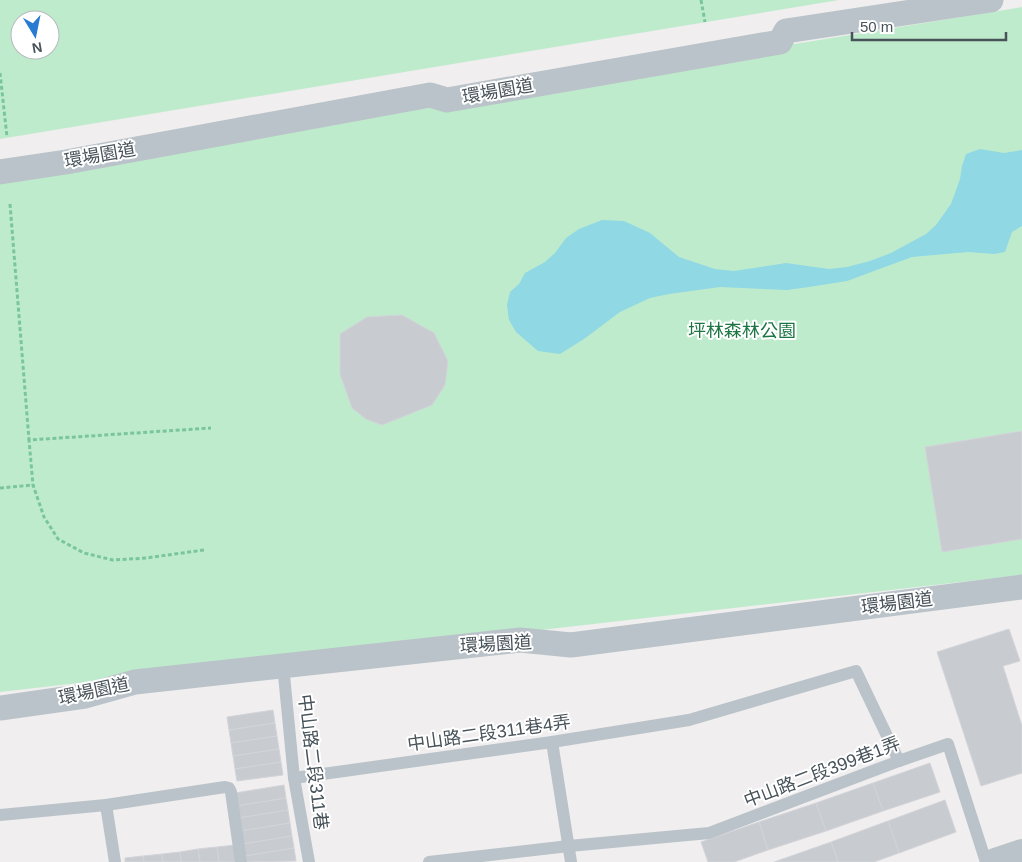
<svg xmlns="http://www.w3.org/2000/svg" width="1022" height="862" font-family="Helvetica,'Noto Sans TC',sans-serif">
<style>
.green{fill:#bfebcd;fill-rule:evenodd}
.water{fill:#8fd8e4}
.building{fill:#c8cbd0;stroke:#d2d4d9}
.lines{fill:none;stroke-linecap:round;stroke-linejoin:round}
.path{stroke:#7ac69c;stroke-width:3;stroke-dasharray:4 2.5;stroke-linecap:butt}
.service{stroke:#bac3c9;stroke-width:12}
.minor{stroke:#bac3c9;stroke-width:25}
.tertiary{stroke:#bac3c9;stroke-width:28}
.labels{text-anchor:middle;stroke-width:4;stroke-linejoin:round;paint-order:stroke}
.street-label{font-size:18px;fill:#475259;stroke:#fff}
.park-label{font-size:18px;fill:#1e7544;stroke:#fff}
</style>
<rect width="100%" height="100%" fill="#f0eeee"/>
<!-- green -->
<g class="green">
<path d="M0,0h839l-839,139zM20,20h30v30h-30z"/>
<path d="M1022,7v568l-1022,117v-519z"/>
</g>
<!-- water -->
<path class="water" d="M980,149l24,4 18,-3v76l-10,6 -7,20 -11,2 -26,-2 -56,5 -65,24 -38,6 -22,3 -67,-3 -51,7 -19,4 -30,14 -36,27 -24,15 -22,-3 -22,-19 -7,-12 -2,-15 3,-13 9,-8 6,-11 20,-11 10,-9 11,-15 13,-9 23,-9 22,1 26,12 29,24 36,12 19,2 52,-8 43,6 18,-2 23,-6 21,-8 35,-19 10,-9 15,-21 9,-25 2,-13 4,-12z"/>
<!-- building -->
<g class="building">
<path d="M402,315l32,18 14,28 -3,24 -13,20 -50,20 -16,-6 -14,-11 -12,-34v-40l27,-17z"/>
<path d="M1022,431v108l-80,13 -17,-105z"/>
<path d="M1009,629l11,32 -17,5 19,60v47l-41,13 -44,-134z"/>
<path d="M273,710l2,13 -46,7 -2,-13z"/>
<path d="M275,723l2,13 -46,7 -2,-13z"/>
<path d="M277,736l2,13 -46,7 -2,-13z"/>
<path d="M279,749l2,13 -46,7 -2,-13z"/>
<path d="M281,762l2,13 -46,6 -2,-12z"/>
<path d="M930,763l10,29 -57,19 -10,-28z"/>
<path d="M873,783l10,28 -57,20 -10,-28z"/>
<path d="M284,785l2,13 -49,8 -2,-13z"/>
<path d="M286,798l2,12 -49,8 -2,-12z"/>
<path d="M945,800l11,32 -57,21 -11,-32z"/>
<path d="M816,803l10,28 -58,19 -9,-28z"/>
<path d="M288,810l2,13 -49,8 -2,-13z"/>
<path d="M888,821l11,32 -25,9h-36l-7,-20z"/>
<path d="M759,822l9,28 -34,12h-26l-7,-20z"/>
<path d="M290,823l2,13 -49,8 -2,-13z"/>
<path d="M292,836l2,12 -49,8 -2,-12z"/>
<path d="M831,842l7,20h-64z"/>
<path d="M235,845l2,17h-18l-2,-15z"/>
<path d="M217,847l2,15h-19l-2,-13z"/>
<path d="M294,848l2,13 -50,1 -1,-6z"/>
<path d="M198,849l2,13h-19l-1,-10z"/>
<path d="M180,852l1,10h-18l-1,-8z"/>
<path d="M162,854l1,8h-19l-1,-6z"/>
<path d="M143,856l1,6h-19v-4z"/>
</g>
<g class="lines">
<!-- path -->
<g class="path">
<path d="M701,0l4,22"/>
<path d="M0,73l7,64"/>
<path d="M10,204l19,236"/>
<path d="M0,488l33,-3v-1"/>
<path d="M204,550l-58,8 -33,2 -29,-7 -26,-14 -14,-22 -11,-32 -4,-45 182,-12"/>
</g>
<!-- service -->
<g class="service">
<path d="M283,665l11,113 15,84"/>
<path d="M552,742l19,120"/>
<path d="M294,778l258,-36 137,-22 167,-49 43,90"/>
<path d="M106,805l9,57"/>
<path d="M0,815l106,-10 119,-18 4,1 2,4 10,70"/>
<path d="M429,862l140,-16 140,-13 190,-72 49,-17 38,118"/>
</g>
<!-- minor -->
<g class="minor">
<path d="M0,172l66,-10 364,-67 17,5 333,-58 6,-11 205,-31"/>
<path d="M0,708l85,-12 50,-14 385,-42 51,5 451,-58"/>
</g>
<!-- tertiary -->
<path class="tertiary" d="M995,862l27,-9"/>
</g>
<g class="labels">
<!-- street labels -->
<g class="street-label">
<text transform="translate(498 91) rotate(-10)" y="6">環場園道</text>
<text transform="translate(100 155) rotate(-10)" y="6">環場園道</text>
<text transform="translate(897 603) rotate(-7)" y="6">環場園道</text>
<text transform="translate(496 644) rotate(-3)" y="6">環場園道</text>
<text transform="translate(94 691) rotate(-12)" y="6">環場園道</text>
<text transform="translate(489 733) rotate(-8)" y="6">中山路二段311巷4弄</text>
<text transform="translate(313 762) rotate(83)" y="6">中山路二段311巷</text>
<text transform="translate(822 772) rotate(-21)" y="6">中山路二段399巷1弄</text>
</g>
<!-- park labels -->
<g class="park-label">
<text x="742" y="337">坪林森林公園</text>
</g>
</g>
<!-- north arrow -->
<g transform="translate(35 35) rotate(170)"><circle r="24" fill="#ffffff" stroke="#b5babd"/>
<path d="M0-4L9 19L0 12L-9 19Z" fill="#277bd0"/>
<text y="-8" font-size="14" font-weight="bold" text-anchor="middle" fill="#475259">N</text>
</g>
<!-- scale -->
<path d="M852 32v8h154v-8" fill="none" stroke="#475259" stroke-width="2.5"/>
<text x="860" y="32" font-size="15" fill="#475259" stroke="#ffffff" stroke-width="4" paint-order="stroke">50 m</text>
</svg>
